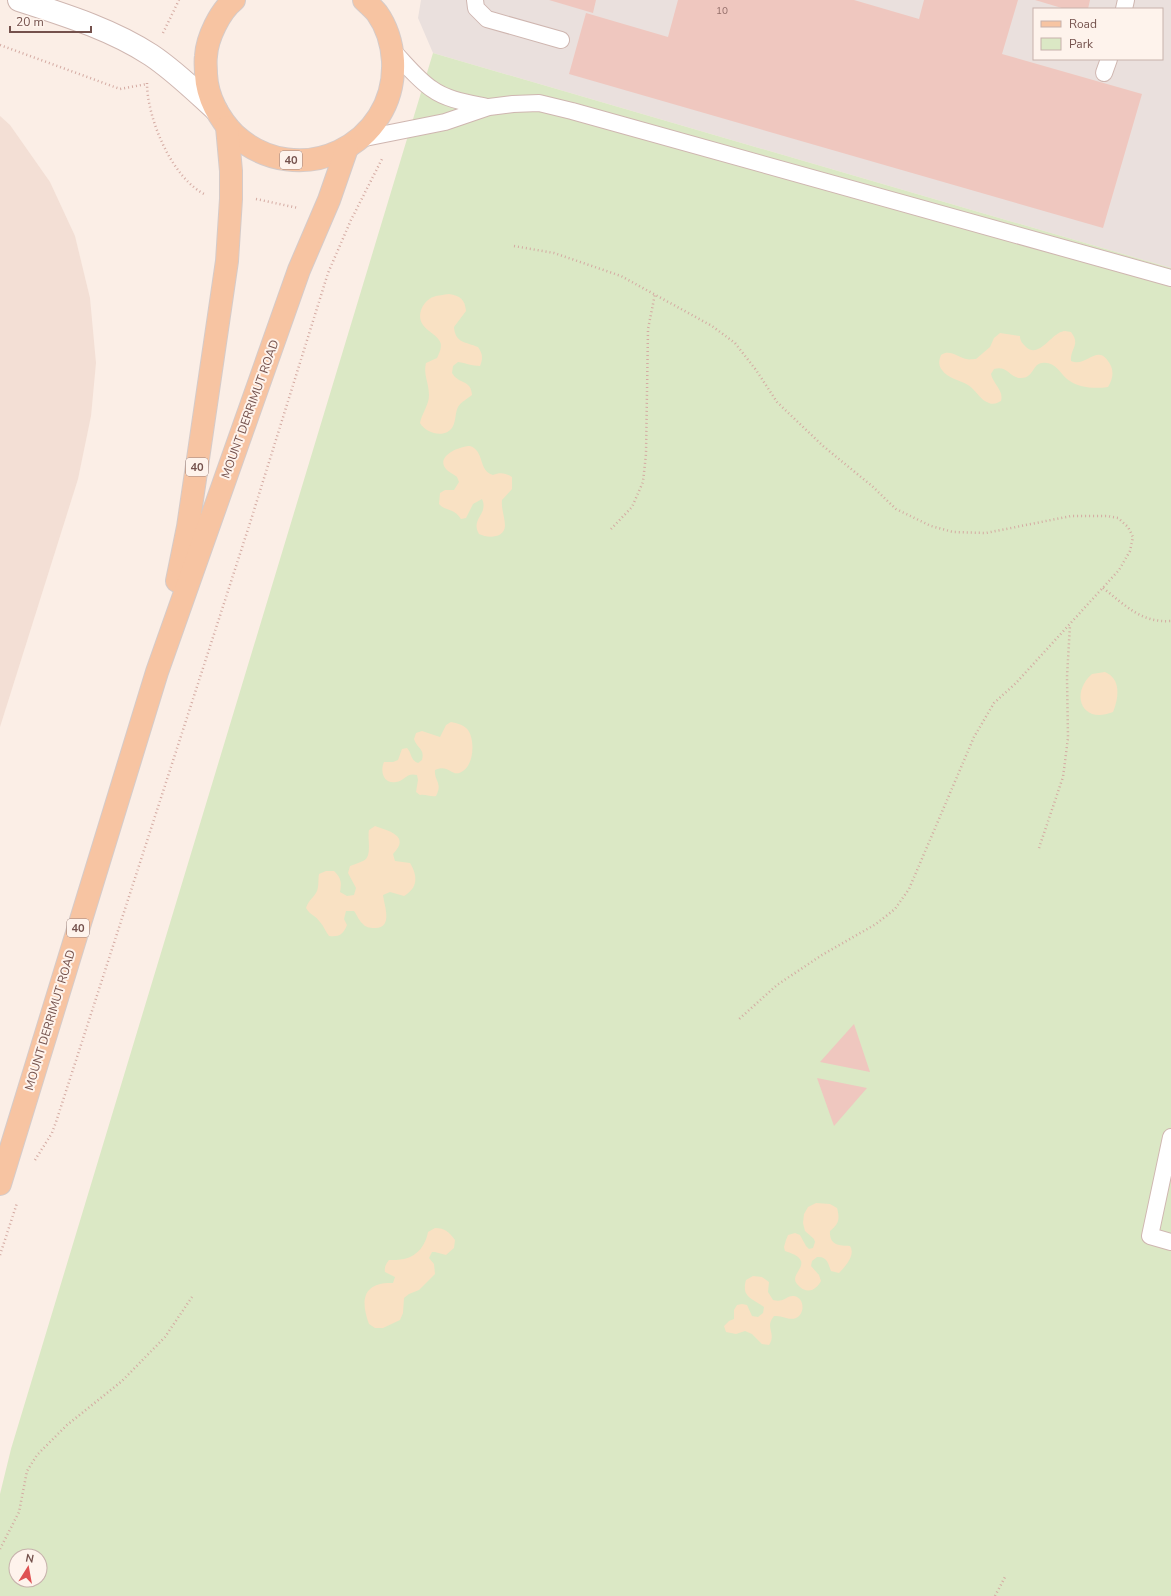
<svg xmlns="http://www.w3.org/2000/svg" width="1171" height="1596" font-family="'Nunito Sans',sans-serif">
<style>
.residential{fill:#f3dfd5}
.industrial{fill:#eae0dd;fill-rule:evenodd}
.green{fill:#dbe8c5;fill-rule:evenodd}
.sand{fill:#f9e1c3}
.building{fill:#efc7bf}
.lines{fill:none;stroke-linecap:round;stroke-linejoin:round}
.service-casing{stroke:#cfb6b0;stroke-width:18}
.tertiary-casing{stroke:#cfb6b0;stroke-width:24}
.primary-casing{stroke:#d5cbc9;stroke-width:24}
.path{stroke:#d4aaa2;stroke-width:2.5;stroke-dasharray:1 3;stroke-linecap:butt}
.service{stroke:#fff;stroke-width:16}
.tertiary{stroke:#fff;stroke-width:22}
.primary{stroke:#f7c4a2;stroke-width:22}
.labels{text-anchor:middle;stroke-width:4;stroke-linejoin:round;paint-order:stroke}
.number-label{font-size:10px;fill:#936e69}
.shield{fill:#fef3ec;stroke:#9d827c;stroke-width:1}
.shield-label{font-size:11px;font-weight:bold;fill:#74514c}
.street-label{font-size:12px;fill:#74514c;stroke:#fef3ec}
</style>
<rect width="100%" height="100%" fill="#fbeee6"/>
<!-- residential -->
<path class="residential" d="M0,116l10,9 40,57 25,54 15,62 6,65 -5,53 -13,63 -78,248z"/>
<!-- industrial -->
<path class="industrial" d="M421,0h750v268l-738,-215 -15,-35zM1034,9h128v50h-128z"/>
<!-- green -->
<path class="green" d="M433,53l738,215v1328h-1171v-102l11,-45zM16,1556h24v24h-24z"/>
<!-- sand -->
<g class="sand">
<path d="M449,294c11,2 16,5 17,17l-12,16c1,16 12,15 24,20 5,7 5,12 2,19 -8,0 -14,-3 -22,-4l-5,4 -1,7c7,12 19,6 20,22 -5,4 -11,7 -14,12 -3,6 -2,13 -5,19 -6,13 -27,8 -33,-3 2,-10 9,-18 9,-28 0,-12 -6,-21 -3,-32l11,-5c3,-6 6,-13 2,-18 -4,-6 -12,-9 -16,-15 -7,-10 0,-24 10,-28 5,-2 11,-2 16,-3z"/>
<path d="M1065,331l6,1c10,13 -1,16 0,29 17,7 27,-21 40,5 3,8 1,14 -3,21 -13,2 -30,1 -41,-8 -8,-7 -12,-18 -25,-16 -10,1 -8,15 -21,15 -12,0 -13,-13 -27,-9l-3,5c2,10 13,16 10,27 -4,2 -7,4 -12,2 -9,-3 -13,-13 -21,-18 -8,-5 -21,-7 -26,-15 -4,-5 -3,-10 -1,-15 9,-6 16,2 25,4 3,1 7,0 10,0l14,-12 4,-9 6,-5 20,3c0,5 2,7 6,11 12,11 24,-10 33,-14 0,-1 6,-2 6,-2z"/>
<path d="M470,446c15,5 8,25 23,29 7,-3 13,-2 19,2v12l-10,11c-1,9 3,17 3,26 -1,13 -18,12 -26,8 -9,-15 10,-20 3,-35l-9,5 -7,14 -5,1c-8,-12 -15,-7 -22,-15l1,-11 5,-3h9l5,-8 -2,-5c-3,-3 -9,-5 -11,-8 -11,-13 14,-23 24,-23z"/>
<path d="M1105,672c16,7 14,25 8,40 -32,13 -43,-19 -21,-38z"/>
<path d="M451,722c6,1 13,3 17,8 7,10 6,34 -5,41 -11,8 -14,-8 -28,-1 -1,11 8,13 1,26 -6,1 -10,-2 -16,-1l-4,-3 2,-12 -1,-5c-11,-3 -12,6 -21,7 -13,2 -16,-11 -12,-20h9l5,-2 4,-11 5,-1c5,5 3,12 11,15l4,-3c3,-12 -5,-11 -8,-21l2,-6 6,-2 18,6 6,-12z"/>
<path d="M375,826c14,5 36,10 18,28l2,7 15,2c8,13 8,25 -6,33l-14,-4 -7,3c1,10 11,34 -9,33 -4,0 -9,-1 -11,-4 -4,-3 -6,-9 -9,-13h-8l-2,8 3,6c-4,10 -8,12 -18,11 -4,-5 -5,-10 -9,-14 -5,-7 -10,-7 -14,-14 3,-9 8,-10 11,-17 2,-5 1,-12 2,-17l7,-3h8c7,7 8,11 6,21l7,4 7,-1 2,-7 -8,-15 2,-7c5,-2 9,-3 13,-5 10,-4 4,-22 6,-31z"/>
<path d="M816,1203l14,1 7,4c3,11 2,16 -7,23 -1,14 9,15 20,15 6,9 -5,21 -11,27l-8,-2c-3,-8 -4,-15 -14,-14l-5,4 -1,5 8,9 2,6c-2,4 -5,7 -9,9 -5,1 -9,0 -12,-3 -13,-10 4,-17 1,-26 -2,-6 -11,-8 -16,-10l-1,-4 2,-7 2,-5 7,-2 5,2 6,11 3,3 4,-1 2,-6 -1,-3 -9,-8 -2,-8 1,-9 4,-7z"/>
<path d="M435,1228c10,0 14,4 20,12l-1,8 -8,7 -11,-3h-3l-3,6 5,6 1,10 -16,16 -10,4 -5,4 -1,15 -3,7 -17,8h-8l-6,-4c-9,-24 -6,-42 24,-41l2,-6 -10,-5c-1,-5 1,-8 4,-12 5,0 10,0 15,-1 14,-3 22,-15 24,-27z"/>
<path d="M753,1276l9,1 7,5 -1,10 5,8c12,3 13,-5 21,-4 11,2 11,18 2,22 -7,3 -13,-3 -22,-2 -10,12 3,17 -5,29l-7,-1 -10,-10 -7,-3 -9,3 -10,-2 -2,-6 5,-5 5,-2v-9l3,-5 5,-1 5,1 5,11 6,1 5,-4 1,-6c-11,-9 -23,-9 -18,-27z"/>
</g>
<!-- building -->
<g class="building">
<path d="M549,0h47l-3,13z"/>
<path d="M678,0h176l65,19 5,-19h94l-16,54 140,40 -39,134 -534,-154 17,-61 82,24z"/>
<path d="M1035,0h55l-2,9h-23z"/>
<path d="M854,1024l16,48 -50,-10z"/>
<path d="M817,1078l50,10 -33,38z"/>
</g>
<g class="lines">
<!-- service casing -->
<g class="service-casing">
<g id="service">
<path d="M475,0l1,8 11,11 74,21"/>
<path d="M1124,9l2,-9"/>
<path d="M392,50c13,13 25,29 40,39 15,11 37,14 55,18"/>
<path d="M1104,73l5,-14"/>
<path d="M360,139l85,-17 44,-15 24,-3 26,-1 33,8 599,167"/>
<path d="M1171,1137l-21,99 21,6"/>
</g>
</g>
<!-- tertiary casing -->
<g class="tertiary-casing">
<path id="tertiary" d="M19,0c46,15 92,29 132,55 24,16 44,36 65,55"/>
</g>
<!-- primary casing -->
<g class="primary-casing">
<g id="primary">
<path d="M234,0c-14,11 -27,38 -28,56 -1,6 0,12 0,18 1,23 13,45 29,61 63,57 162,11 158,-74 -1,-16 -6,-34 -16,-48 -4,-5 -9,-9 -13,-13"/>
<path d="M177,581l11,-54 39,-266 4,-62v-28l-4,-44"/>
<path d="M0,1184l157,-512 142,-402 30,-70 18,-52"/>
</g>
</g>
<!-- path -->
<g class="path">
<path d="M163,33l16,-33"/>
<path d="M0,45l120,44 27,-5"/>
<path d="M147,83c0,35 25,96 59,112"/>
<path d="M256,199l42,9"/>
<path d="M514,246l40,7 67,23 91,50 23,17 21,27 21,32 46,44 49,40 24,23 35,17 22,6 33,1 85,-17h36l11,2 10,9 5,10 -3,14 -11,19 -103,113 -22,20 -20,34 -65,152 -14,20 -19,15 -54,31 -45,30 -39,35"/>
<path d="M611,529l21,-22 11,-25 3,-28 2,-125 7,-35"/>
<path d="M1103,588c22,17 38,35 68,33"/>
<path d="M1039,848l24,-71 5,-39 -1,-61 3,-52"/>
<path d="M35,1160l17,-27 4,-11 194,-599 78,-250 23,-53 32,-63"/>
<path d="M0,1255l17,-52"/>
<path d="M0,1549l19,-37 8,-41 10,-16 30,-30 55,-44 43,-44 27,-40"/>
<path d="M995,1596l10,-19"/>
</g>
<!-- service -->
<use href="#service" class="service"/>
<!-- tertiary -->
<use href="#tertiary" class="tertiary"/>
<!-- primary -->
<use href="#primary" class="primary"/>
</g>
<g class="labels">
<!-- number labels -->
<g class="number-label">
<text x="722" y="14">10</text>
</g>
<!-- shield labels -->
<g class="shield">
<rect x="280" y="151" width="22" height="18" rx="3"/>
<rect x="186" y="458" width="22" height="18" rx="3"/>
<rect x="67" y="919" width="22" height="18" rx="3"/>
</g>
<g class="shield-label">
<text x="291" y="164">40</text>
<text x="197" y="471">40</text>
<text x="78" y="932">40</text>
</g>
<!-- street labels -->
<g class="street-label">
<text transform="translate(250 409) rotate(-70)" y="4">MOUNT DERRIMUT ROAD</text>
<text transform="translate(50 1020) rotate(-73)" y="4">MOUNT DERRIMUT ROAD</text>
</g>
</g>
<!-- legend -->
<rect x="1033" y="8" width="130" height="52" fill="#fef3ec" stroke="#c7b2ac"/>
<rect x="1041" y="21" width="20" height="6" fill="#f7c4a2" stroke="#c7b2ac"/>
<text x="1069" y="28" font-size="12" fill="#74514c">Road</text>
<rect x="1041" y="38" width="20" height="12" fill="#dbe8c5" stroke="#c7b2ac"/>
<text x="1069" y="48" font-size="12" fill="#74514c">Park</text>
<!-- north arrow -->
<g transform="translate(28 1568) rotate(11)"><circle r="19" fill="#fef3ec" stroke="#c7b2ac"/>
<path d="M0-3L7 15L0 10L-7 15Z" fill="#df5152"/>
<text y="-6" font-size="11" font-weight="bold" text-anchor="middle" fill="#74514c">N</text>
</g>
<!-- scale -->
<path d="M10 26v6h81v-6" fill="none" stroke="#74514c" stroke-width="2"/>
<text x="16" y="26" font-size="12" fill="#74514c" stroke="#fef3ec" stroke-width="3" paint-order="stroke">20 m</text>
</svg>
